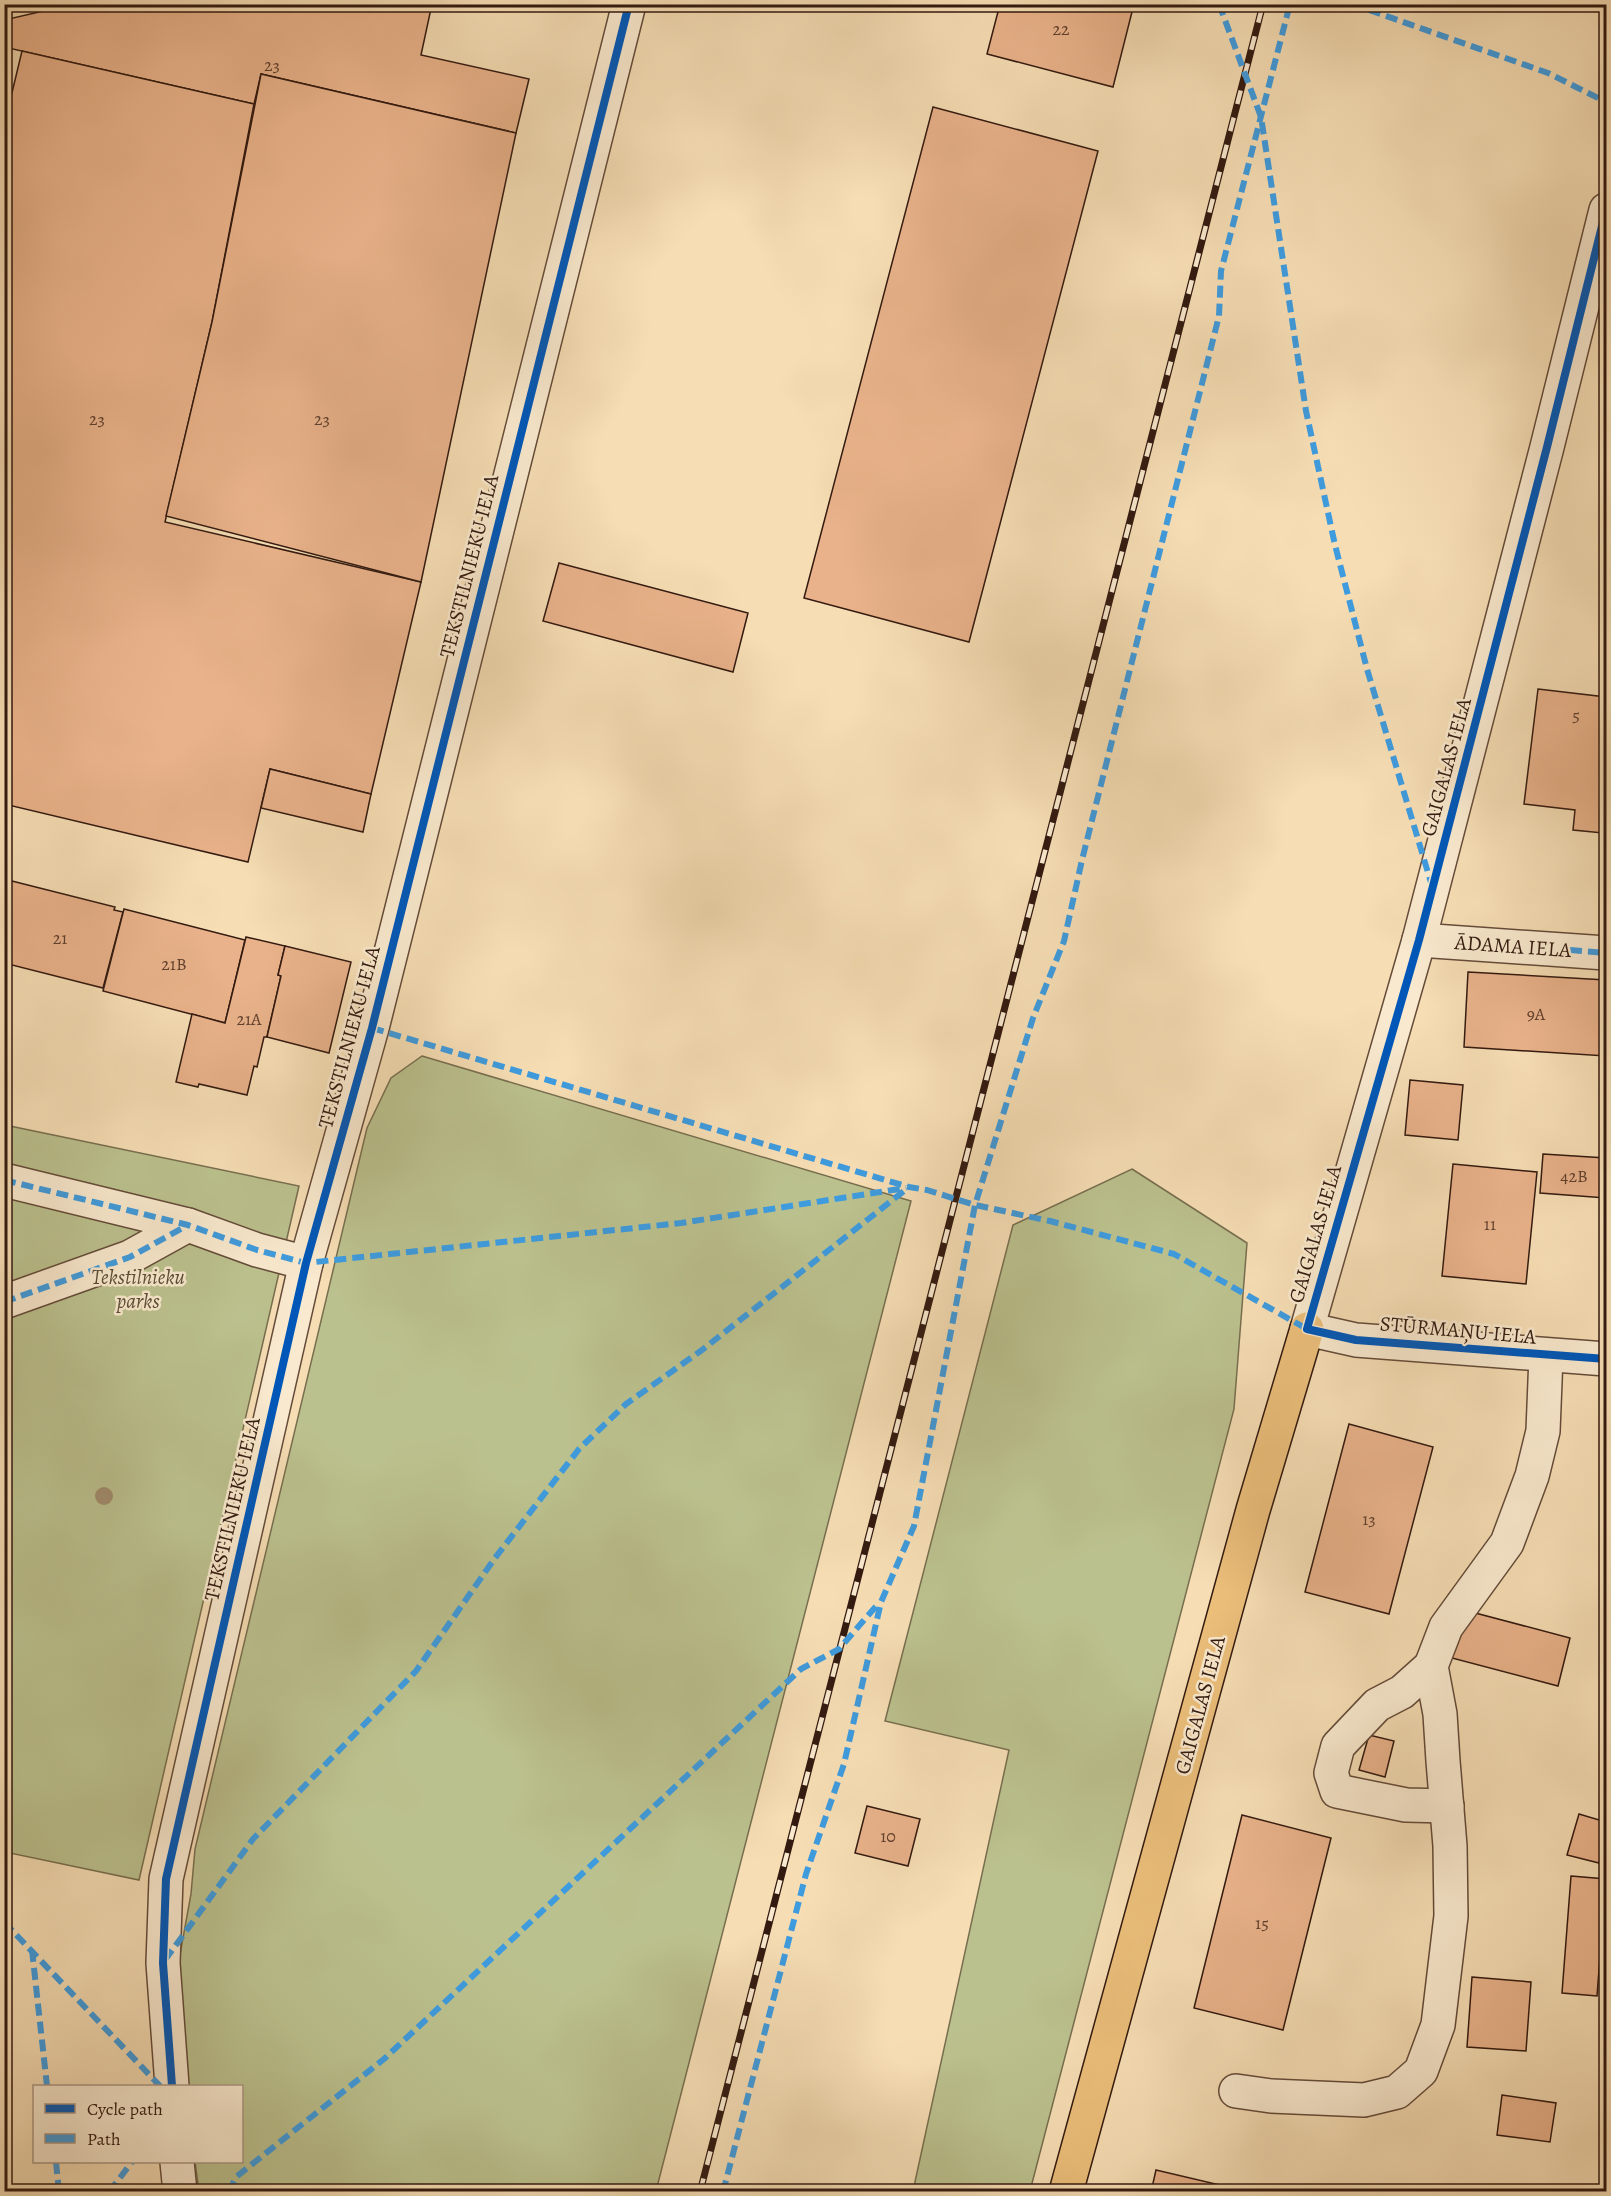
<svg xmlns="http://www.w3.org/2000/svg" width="1611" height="2196" font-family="Alegreya,serif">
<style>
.green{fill:#bbc18e;stroke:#776e4f;stroke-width:1.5}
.building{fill:#e9b28a;stroke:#331a10;stroke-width:1.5}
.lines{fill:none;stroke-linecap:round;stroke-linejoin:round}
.minor-casing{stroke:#644b39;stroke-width:36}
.major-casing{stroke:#331a10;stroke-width:36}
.minor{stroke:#f9e9ce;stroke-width:33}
.major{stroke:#ebbe7a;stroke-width:33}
.rail-casing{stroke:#331a10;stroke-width:7}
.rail{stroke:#f9e9ce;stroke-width:4.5;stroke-dasharray:14;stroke-linecap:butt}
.quiet{stroke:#3e9bde;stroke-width:6;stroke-dasharray:12 6;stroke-linecap:butt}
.cycleway-casing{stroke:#f9e9ce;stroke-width:11}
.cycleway{stroke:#0057b8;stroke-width:8}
.tree{fill:#a18d6f}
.labels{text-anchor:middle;stroke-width:5;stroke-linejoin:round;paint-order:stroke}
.number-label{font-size:18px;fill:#60402e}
.street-label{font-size:21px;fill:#331a10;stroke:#f9e9ce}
.park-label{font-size:21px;font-style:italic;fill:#5c4c36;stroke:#f9e9ce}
</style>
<rect width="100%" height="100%" fill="#f6ddb4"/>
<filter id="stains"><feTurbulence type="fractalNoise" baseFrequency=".00333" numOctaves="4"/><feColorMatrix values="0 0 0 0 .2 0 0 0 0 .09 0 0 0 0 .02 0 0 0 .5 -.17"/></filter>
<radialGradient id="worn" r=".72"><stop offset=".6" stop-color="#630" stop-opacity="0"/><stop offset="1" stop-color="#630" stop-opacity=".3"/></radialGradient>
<!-- green -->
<g class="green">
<path d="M422,1056l489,145 -255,990h-457l-4,-29h47v-76h-56l-9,-115 14,-77 4,-45 172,-721 24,-50z"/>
<path d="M5,1125l294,61 -160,694 -134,-28z"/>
<path d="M1132,1169l115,74 -13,166 -204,782h-117l96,-441 -124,-29 128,-496z"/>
</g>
<!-- building -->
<g class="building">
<path d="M74,4h358l-11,51 108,24 -13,54 -255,-59 -7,30 -250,-57v-27z"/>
<path d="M1000,4h134l-21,83 -126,-33z"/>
<path d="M22,51l232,53 -42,218 -47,200 256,60 -50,212 -101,-25 -22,93 -244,-58v-678z"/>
<path d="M261,74l255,59 -95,449 -255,-66 46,-194z"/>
<path d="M933,107l165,44 -129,491 -165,-44z"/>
<path d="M559,563l189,50 -15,59 -190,-51z"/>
<path d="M1538,689l68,8v116l-3,20 -30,-3 2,-20 -51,-6z"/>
<path d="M270,769l101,25 -8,38 -102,-24z"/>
<path d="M4,879l111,28 -1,3 9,2 -20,76 -99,-25z"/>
<path d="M124,909l121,31 -20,83 -122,-32z"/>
<path d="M246,937l39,9 -7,29 3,1 -13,56 -1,5h-3l-7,30 -3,-1 -7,29 -48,-11 -1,3 -22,-5 16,-68 33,9z"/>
<path d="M285,946l66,16 -22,91 -62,-16 14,-61 -3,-1z"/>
<path d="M1468,972l138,8v76l-142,-9z"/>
<path d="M1410,1080l53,5 -5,55 -53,-5z"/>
<path d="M1543,1154l63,4v40l-66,-5z"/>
<path d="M1453,1164l84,8 -11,112 -84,-8z"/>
<path d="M1349,1424l84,23 -44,167 -84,-22z"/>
<path d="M1464,1610l106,28 -12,48 -106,-28z"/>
<path d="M1369,1735l25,6 -9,36 -26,-7z"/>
<path d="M867,1806l53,13 -12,47 -53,-13z"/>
<path d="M1579,1814l27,8v14l-7,27 -32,-8z"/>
<path d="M1242,1815l89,23 -48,192 -89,-22z"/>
<path d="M1571,1876l35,3 -9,117 -35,-3z"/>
<path d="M1472,1977l59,5 -5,69 -59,-4z"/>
<path d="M1502,2095l54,8 -6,39 -53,-7z"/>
<path d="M1156,2170l85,20 -1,2h-89z"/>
</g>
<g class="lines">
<!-- minor casing -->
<g class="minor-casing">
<g id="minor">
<path d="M1606,210l-59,237 -128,493 -112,389 49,11 250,19"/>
<path d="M1419,940l187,13"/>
<path d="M4,1180l184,45 69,25 49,13"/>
<path d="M4,1302l126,-45 58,-32"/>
<path d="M1431,1666l-29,26 -25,13 -39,41 -7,27 6,18 69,14 41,1"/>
<path d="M172,2086l-9,-123 3,-84 140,-616 66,-235 257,-1024"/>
<path d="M1236,2091l35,5 93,4 33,-8 24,-21 17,-46 13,-109 -1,-70 -7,-85 -3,-47 -9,-48 15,-39 61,-84 25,-67 11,-45 3,-75"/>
<path d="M177,2162l3,30"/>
</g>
</g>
<!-- major casing -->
<g class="major-casing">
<path id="major" d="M1066,2192l187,-682 54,-181"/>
</g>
<!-- minor -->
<use href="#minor" class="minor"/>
<!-- major -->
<use href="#major" class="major"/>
<!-- rail casing -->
<g class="rail-casing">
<path id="rail" d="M700,2192l563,-2188"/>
</g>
<!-- rail -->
<use href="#rail" class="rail"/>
<!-- quiet -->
<g class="quiet">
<path d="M1219,4l42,113 45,294 29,134 32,124 65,217"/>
<path d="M1352,4l196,69 58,29"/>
<path d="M1570,950l36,3"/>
<path d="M372,1028l537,159 18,3 48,15 75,16 124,33 133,75"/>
<path d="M4,1180l184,45 69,25 49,13 375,-40 225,-35"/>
<path d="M4,1302l126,-45 58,-32"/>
<path d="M4,1922l156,164"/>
<path d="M32,1950l15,136"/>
<path d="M165,1960l88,-121 163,-168 79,-113 84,-109 47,-45 76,-54 207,-163"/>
<path d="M56,2162l3,30"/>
<path d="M109,2192l23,-30"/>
<path d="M229,2192l7,-15 148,-118 417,-390 38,-20 39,-45"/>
<path d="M723,2192l83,-318 38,-110 37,-162 33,-76 61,-321 58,-187 31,-77 18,-81 137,-544 2,-45 69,-267"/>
</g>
<!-- cycleway casing -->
<g class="cycleway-casing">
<g id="cycleway">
<path d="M1606,210l-59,237 -128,493 -112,389 49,11 250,19"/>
<path d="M172,2086l-9,-123 3,-84 140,-616 66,-235 257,-1024"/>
</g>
</g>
<!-- cycleway -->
<use href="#cycleway" class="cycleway"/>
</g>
<!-- trees -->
<circle class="tree" cx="104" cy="1496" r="9"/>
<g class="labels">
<!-- number labels -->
<g class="number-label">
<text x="1061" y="35">22</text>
<text x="272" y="71">23</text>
<text x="97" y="425">23</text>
<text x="322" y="425">23</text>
<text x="1576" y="721">5</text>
<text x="60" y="944">21</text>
<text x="174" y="970">21B</text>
<text x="1536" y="1020">9A</text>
<text x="249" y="1025">21A</text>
<text x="1574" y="1182">42B</text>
<text x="1490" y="1230">11</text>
<text x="1369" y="1525">13</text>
<text x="888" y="1842">10</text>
<text x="1262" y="1929">15</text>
</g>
<!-- street labels -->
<g class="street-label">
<text transform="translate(469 566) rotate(-76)" y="7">TEKSTILNIEKU IELA</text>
<text transform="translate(1446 767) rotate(-75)" y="7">GAIGALAS IELA</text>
<text transform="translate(1513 946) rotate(4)" y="7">ĀDAMA IELA</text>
<text transform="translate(349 1037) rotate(-75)" y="7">TEKSTILNIEKU IELA</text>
<text transform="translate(1315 1234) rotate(-74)" y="7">GAIGALAS IELA</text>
<text transform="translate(1458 1330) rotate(5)" y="7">STŪRMAŅU IELA</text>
<text transform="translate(232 1509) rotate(-77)" y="7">TEKSTILNIEKU IELA</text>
<text transform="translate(1200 1705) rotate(-75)" y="7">GAIGALAS IELA</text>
</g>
<!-- park labels -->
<g class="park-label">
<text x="138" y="1284">Tekstilnieku<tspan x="138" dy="24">parks</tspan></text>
</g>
</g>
<!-- margin -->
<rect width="1611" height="2196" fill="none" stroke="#f6ddb4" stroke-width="24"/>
<rect x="6" y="6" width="1599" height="2184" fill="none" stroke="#331a10" stroke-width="3"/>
<rect x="12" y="12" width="1587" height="2172" fill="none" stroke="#331a10" stroke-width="1.5"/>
<!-- legend -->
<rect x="33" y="2085" width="210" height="78" fill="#f9e9ce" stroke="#aa9682" stroke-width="1.5"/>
<rect x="45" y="2104" width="30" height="9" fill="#0057b8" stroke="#aa9682" stroke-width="1.5"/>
<text x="87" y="2115" font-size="18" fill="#331a10">Cycle path</text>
<rect x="45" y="2134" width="30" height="9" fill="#3e9bde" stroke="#aa9682" stroke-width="1.5"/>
<text x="87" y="2145" font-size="18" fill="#331a10">Path</text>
<rect width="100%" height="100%" filter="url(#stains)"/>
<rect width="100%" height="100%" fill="url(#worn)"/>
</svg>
